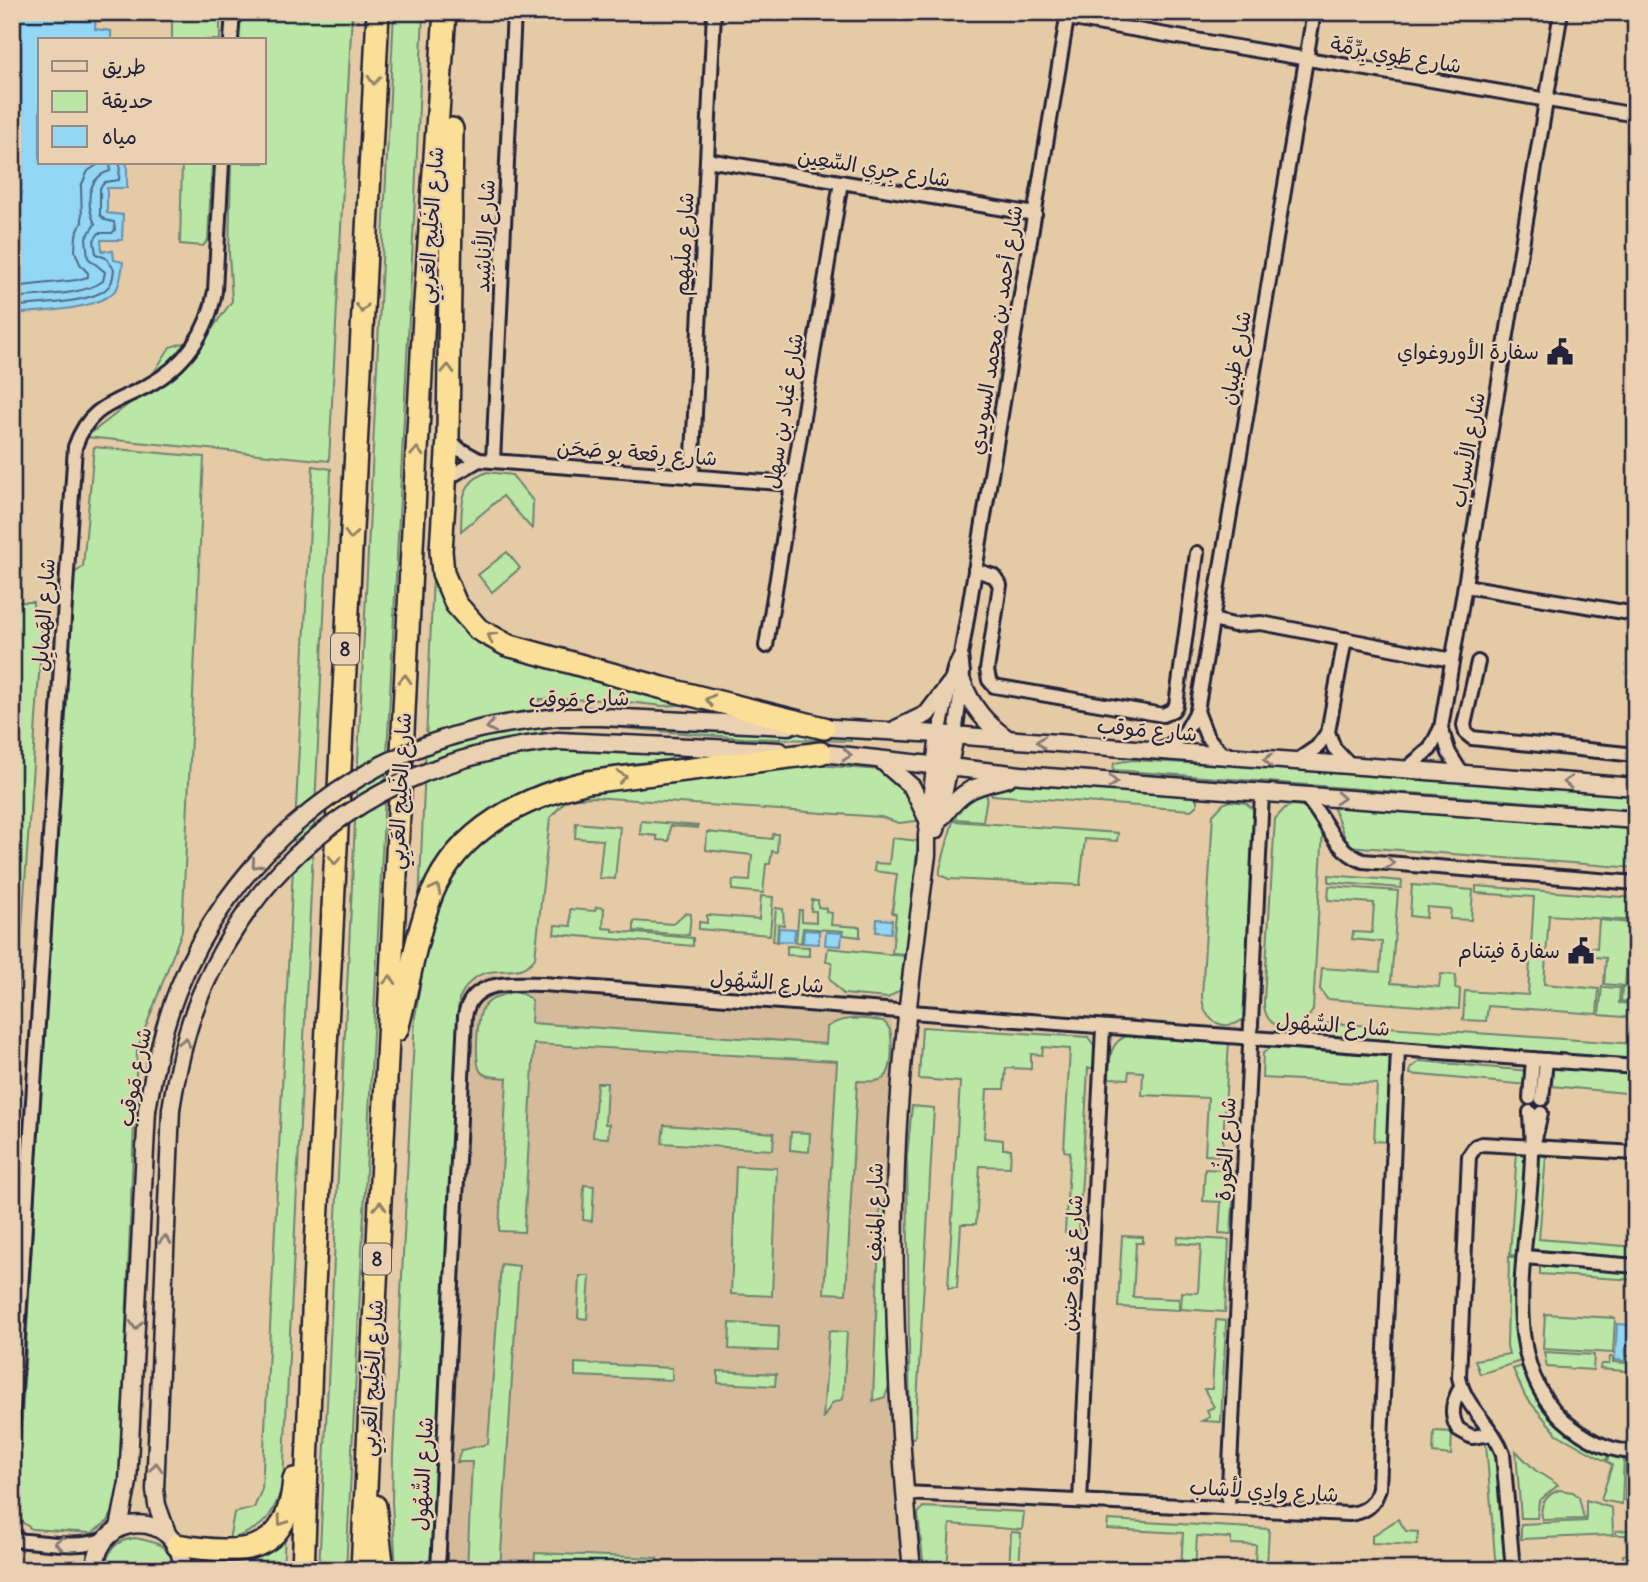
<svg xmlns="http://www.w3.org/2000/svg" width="1648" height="1582" font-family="Delius,'Playpen Sans Arabic',sans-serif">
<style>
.built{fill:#d5bb99}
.green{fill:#bae7a5;stroke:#6e8470;stroke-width:2}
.water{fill:#93d7f5;stroke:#668fab;stroke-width:2}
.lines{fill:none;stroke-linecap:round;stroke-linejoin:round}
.shore{stroke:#4f6a85;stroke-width:2}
.street-casing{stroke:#22223b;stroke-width:18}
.secondary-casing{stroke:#22223b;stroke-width:21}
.highway-casing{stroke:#22223b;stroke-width:26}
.street{stroke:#e9d1b1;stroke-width:12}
.secondary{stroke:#e9d1b1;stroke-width:16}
.highway{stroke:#fbdf96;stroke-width:21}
.secondary-bridge-casing{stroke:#22223b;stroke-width:21;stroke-linecap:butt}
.secondary-bridge{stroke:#e9d1b1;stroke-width:16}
.oneway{stroke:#8e8068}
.oneway2{stroke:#867a76}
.labels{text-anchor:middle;stroke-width:5;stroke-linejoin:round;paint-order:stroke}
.shield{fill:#e9d1b1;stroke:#5e565e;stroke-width:2}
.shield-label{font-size:19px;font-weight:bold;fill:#22223b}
.street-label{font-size:21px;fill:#22223b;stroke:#e9d1b1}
.poi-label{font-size:21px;fill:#22223b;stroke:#e9d1b1;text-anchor:end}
</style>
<rect width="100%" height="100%" fill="#e5caa6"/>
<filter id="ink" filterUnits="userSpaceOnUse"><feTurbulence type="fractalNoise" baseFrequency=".0143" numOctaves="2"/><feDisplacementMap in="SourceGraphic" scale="14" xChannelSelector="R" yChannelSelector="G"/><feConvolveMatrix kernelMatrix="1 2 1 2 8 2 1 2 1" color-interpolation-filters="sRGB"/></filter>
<g filter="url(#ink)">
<!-- built -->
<path class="built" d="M495,974l186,15 209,11 3,39 -4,117 -2,207 20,207h-474l29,-569 3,-10 8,-8 9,-6z"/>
<!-- green -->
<g class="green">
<rect x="172" y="12" width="48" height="28"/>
<path d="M240,12h112l-23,449 -243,-24 53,-41 31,-49 37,-11 25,-35 -3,-48 2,-90h33v-123h-26z"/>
<path d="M394,12h29l-8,186 -69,1372h-27z"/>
<path d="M182,163h30l-4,77 -5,6 -23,-2z"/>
<path d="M94,447l110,10 -22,474 -45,119 -18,450 -11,21 -16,12 -60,-4 -10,-7 -5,-16 53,-930 13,-9z"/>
<path d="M313,466l18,3 -48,1013c-9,36 -19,46 -54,58l5,-27 20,-5 8,-19z"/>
<path d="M487,472l25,3 21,26 -1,28 -29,-33 -42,35c1,-26 -2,-48 26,-59z"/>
<path d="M507,552l13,16 -28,24 -14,-17z"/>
<path d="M433,576l27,46 232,82 -29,2 -53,-6 -71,-1 5,49 53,-2 93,11c-79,11 -162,10 -220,73 -18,19 -36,53 -51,76z"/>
<path d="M12,602h21v12l10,1 -26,387 -5,-1z"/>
<path d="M617,721l234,16v4l-107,-3 -196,-16z"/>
<path d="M1132,760l166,9 338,26v15l-523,-40 1,-7z"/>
<path d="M804,764l77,6 20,10 19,31 -4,10 -17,2 -18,-6 -288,-20 -26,2 -17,19 -15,140c-20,28 -54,-7 -76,41l-29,571h-34l-4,-68 1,-48 22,-437 10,-61 13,-49 21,-42 50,-47 49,-27z"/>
<path d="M994,781l199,15 4,4v5l-6,5 -199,-15 -6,-7z"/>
<path d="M984,786l3,11 -4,24 -29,-2 8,-21z"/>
<path d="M1230,801l16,2 12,11 -9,200c-19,21 -46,11 -47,-18l11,-181 10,-11z"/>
<path d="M1292,805l16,2 15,20 -10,183 -9,14c-21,11 -41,0 -40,-24l11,-181 10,-11z"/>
<path d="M1333,806l303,23v39l-288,-22z"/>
<path d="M641,821l57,5v2l-28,-2 -1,15 -12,-1v-4l-17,-2z"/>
<path d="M953,821l165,12 -1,8 -32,-2 -5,46 -131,-6 -9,-4v-6z"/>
<path d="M576,823l44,4 -5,52 -16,-1 4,-38 -28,-2z"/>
<path d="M707,832l65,7 1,-5h5l-1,18 -5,-1 -2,13h-4l-3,29 -31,-3 1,-10 17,1 2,-26 -46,-5z"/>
<path d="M892,838l26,3 -12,113 -14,-1 4,-39 -4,-1 5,-39 -23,-3 1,-8 14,1z"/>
<path d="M1329,875l73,6 -1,7 -72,-6z"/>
<path d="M1412,885l61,5 -2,30 -21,-1 1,-10 -24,-2 -1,11 -16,-2z"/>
<path d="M1329,886l69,5 -7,92 48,4 2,-13 15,1 -1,13 5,1 -1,20 -132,-10 -7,-10 2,-21 58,4 2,-30 -30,-3 1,-7 19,1 2,-30 -46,-3z"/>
<path d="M1476,886l160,12v23l-87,-6 -5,69 55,5 -2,25 -109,-8 -2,15 -23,-1 2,-29 63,4 6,-98 -58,-4z"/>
<path d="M761,896l12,1 -3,38 -71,-6v-7l8,1v-8l52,4z"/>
<path d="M812,900h6v7l8,1v4l6,1 -1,12 29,2v10l-16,-2 -1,-4 -40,-3 -2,15 -5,-1 3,-32h3v11l14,1v-11h-5z"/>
<path d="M596,907l8,1 -1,20 10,1v2l80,7v8l-139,-12 1,-9 16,1 -1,-17 25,2z"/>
<path d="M776,908l7,1 1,16 -6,-1 -1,18 -4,-1z"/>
<path d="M685,913l6,1 -2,21 -55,-4v-10l39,3z"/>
<path d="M1599,920l31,3 -5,63 -21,-2 2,-26 -31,-3 1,-9 21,2z"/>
<path d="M787,946l22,1v9l-22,-1z"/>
<path d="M828,948l77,8 -2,32 -15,10 -45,-4 -13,-15 2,-17 -6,-1z"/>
<path d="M1602,987l18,1 -1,15 17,1v14l-37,-3z"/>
<path d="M1622,987l14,1v15l-15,-2z"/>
<path d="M512,992l11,2 9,6 -1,23 295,21 1,-17c18,-12 35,-8 56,-6 4,4 8,8 8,14 1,10 2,36 -7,43 -7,5 -18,3 -27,3l-11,213 -22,-1 13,-232 -303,-17 -10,188 -25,-1 8,-153c-8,-1 -20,0 -26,-6 -7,-8 -4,-56 2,-64 7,-10 19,-13 29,-16z"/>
<path d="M1328,1023l308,21v15l-308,-23 -4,-8z"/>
<path d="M922,1027l166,10 8,12 -1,19h-7l-9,165 -14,-1 5,-80 -6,-1 6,-102 -27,-2 -1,8 -11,-1v15l-25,-1 -2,21h-17l-3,49 19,2v9h8l-1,18 -30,-1 -4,58h-15l-4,64h-9l12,-206 -41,-3z"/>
<path d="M1129,1035l100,7 -7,114 -17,-1 3,-57 -66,-3 1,-23 -14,-1 -1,8 -19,-1c1,-19 -1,-36 20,-43z"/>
<path d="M1271,1047l116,7 7,15 -4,73 -16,-1 3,-57 -115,-6 1,-25z"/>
<path d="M1420,1061l109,10 -1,14 -118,-11 1,-6z"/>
<path d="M1553,1068l83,7v19l-84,-8z"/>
<path d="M597,1083h10l-2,41h4l-1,14 -15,-1z"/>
<path d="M912,1106l22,2 -19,329 -5,2 -3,-283z"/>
<path d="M664,1125l110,8 -1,17 -111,-7z"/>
<path d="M791,1132l19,1 -1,19 -19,-2z"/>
<path d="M1517,1151l11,1 -7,104 -11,-1z"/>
<path d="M1537,1155l9,1 -7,83 97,8v11l-107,-9z"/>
<path d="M736,1166l41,2 -5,128 -41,-2z"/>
<path d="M1205,1169l30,2 -4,63 -12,-1 2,-31 -18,-1z"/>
<path d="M584,1185l10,1 -2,35 -9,-1z"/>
<path d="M880,1209l10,1 1,171 -6,16 -12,4z"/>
<path d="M1122,1236l21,1v6h-7l-3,54 46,2v11l-61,-3z"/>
<path d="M1178,1237l51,3 -4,72 -44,-3 1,-17 16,1 3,-48 -24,-2z"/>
<path d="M1509,1257h13l2,103 -44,14 -5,-14 34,-6 -2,-8z"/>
<path d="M501,1264l18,2 -19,304h-33l5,-108h-15l4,-12 27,-6z"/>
<path d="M1540,1266l96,7v7l-96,-6z"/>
<path d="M580,1276h10l-3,43 -9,-1z"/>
<path d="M1545,1314l70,4 -2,35 -70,-4z"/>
<path d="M1216,1320l10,1 -5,101 -19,-1 8,-4 -3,-7 7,-3 -10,-18h8z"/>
<path d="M730,1323l49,3 -1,25 -49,-2z"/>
<path d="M829,1331l18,1 -4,67 -11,4 -9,16z"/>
<path d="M1544,1352l50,3 -1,15 -46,-3z"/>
<path d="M1627,1356l9,1v15l-36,-3 1,-5h8l1,-7h3v5l13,1z"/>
<path d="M575,1363l97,5v12l-97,-4z"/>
<path d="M1523,1366l26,48 36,30 39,11 -2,49 -21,-4 11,-35 -5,-3 2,-8 -4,7 -48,-27 -32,-38 -12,-27z"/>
<path d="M718,1371l58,3 -1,12 -57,-3z"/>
<path d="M1434,1431l18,1 -1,23 -18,-2z"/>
<path d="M1486,1443h12l11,127h-13z"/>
<path d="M1516,1451l19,19 23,15 -19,16 -2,17h-16z"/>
<path d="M1626,1456l10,1v7h-4l-1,36h-6z"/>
<path d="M1559,1490l14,2 6,5 5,22 -41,1c-5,-15 2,-24 16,-30z"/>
<path d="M1586,1500l26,8 1,27 -92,4v-15l65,-3z"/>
<path d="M923,1507l101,5 -2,18 -72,-6 -3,46h-23l-6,-56z"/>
<path d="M1398,1519l8,12 12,1 -1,13 -45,-2v-7z"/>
<path d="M1108,1520l161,9 -2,35 -12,-1 1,-18 -25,-1v-6l-34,-2 -2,34h-14l2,-37 -76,-4z"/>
<path d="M1632,1530l2,36 -10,1 -1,-12 5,-1 -2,-19h-10v-4z"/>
<path d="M1011,1532l10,1 -2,37h-10z"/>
<path d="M285,1534l-2,36h-63v-12z"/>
<path d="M135,1538c21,4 37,7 39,32h-68c0,-19 10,-30 29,-32z"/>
<path d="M535,1553l122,5 -1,12h-122z"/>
</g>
<!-- water -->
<g class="water">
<path d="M12,12h84l-1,17 16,2v9h-71v123h87v25h-20v25l16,2 -1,25h-21l1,11h11l1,9 9,2c-1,8 -2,19 -6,26 -15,23 -79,23 -105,26z"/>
<path d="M877,919l15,1 -1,13 -15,-1z"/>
<path d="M779,928l16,1 -1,13 -16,-1z"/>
<path d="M804,930l15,1v13l-16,-1z"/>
<path d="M826,932l16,1 -1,13 -16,-1z"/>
<path d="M1617,1324l19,1v25h-5v-4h-5l-1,15 -10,-1z"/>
</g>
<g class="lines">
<!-- shore -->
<g class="shore">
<path d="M12,287l65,-7 11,-3v-4l-8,-9 -5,-13 1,-16 6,-13 -1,-36 7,-15 12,-8"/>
<path d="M12,298c25,-3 71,-2 91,-17l2,-9 -17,-14 -2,-20 9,-14c-9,-20 -9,-46 15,-53l1,-8"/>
<path d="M12,307c23,-3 79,-4 94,-18 7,-5 7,-13 8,-20l-8,-11 -10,-4 -2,-14 5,-7h13l3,-3 -1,-8 -9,-2 -5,-5v-27l5,-6 14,-2 1,-17"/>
</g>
<!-- street casing -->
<g class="street-casing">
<g id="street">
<path d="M1067,18l569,97"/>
<path d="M231,40l2,-28"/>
<path d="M707,160l328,54"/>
<path d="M448,438l11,11 20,11 313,24"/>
<path d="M493,461l21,-449"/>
<path d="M692,477l22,-465"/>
<path d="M446,479l33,-19"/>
<path d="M975,570l19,6 6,9 -13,85 2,10 5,6 169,29 10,-5 3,-5 21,-152"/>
<path d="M1465,586l171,28"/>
<path d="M1212,620l22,5 27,-2 191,37"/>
<path d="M766,646l75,-464"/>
<path d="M1478,662l-14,63 2,8 6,5 164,17"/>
<path d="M1197,711l10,26 18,20"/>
<path d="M1441,728l8,25 13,21"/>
<path d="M1328,732l6,16 17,18"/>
<path d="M939,734l15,-65 7,-14 107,-643"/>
<path d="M955,736l8,-63 -2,-18"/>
<path d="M1160,752l23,-16 14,-25 117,-699"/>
<path d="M1295,762l22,-15 11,-15 17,-93"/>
<path d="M1405,770l25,-21 11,-21 120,-716"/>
<path d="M1305,796c22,23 27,53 58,65l273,22"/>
<path d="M1530,1098l3,-39"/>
<path d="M1542,1099l4,-39"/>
<path d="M1530,1112c0,12 2,25 2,37 1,88 -43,215 40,278 18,14 41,25 64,25"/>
<path d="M1534,1143l7,-30"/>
<path d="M1524,1257l112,9"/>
<path d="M1461,1387c-8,14 -12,27 -3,42l14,8 20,-3"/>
<path d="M12,1428l63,-981c14,-41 38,-43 72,-61 38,-20 61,-54 68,-95l7,-128"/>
<path d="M905,1493l444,21c17,-2 26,-9 30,-26l19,-439"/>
<path d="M1080,1501l23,-474"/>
<path d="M1228,1508l34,-715"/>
<path d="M12,1540c30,1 64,10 93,-1"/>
<path d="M438,1570l27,-554c6,-38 49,-32 78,-32l1093,83"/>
<path d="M1513,1570l-10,-116c-10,-29 -38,-45 -44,-77l10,-221 7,-10 6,-2 154,9"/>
</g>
</g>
<!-- secondary casing -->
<g class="secondary-casing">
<g id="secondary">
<path d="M962,681c10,26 23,42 46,58"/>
<path d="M558,717h45l186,9"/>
<path d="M814,727l125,7 697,53"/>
<path d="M896,729l31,-15 23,-30"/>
<path d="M558,741l222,10"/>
<path d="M813,752l208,23 615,45"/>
<path d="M881,760l31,27 15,31"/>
<path d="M943,816c21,-28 33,-30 65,-38"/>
<path d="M936,830l19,-94"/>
<path d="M119,1528l9,-46 19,-372"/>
<path d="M167,1533l-10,-28 -2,-15 16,-381"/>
<path d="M95,1570c2,-61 85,-61 88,0"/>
<path d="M912,1570c-14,-143 -22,-286 -15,-430 5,-95 17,-190 30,-285v-20l12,-101"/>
</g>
</g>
<!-- highway casing -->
<g class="highway-casing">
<g id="highway">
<path d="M452,129l-4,308 -7,114 2,22 13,31 22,25 29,16 156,43 161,40"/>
<path d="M397,1030c12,-45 18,-93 35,-136 26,-65 93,-97 156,-112l233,-29"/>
<path d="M375,1506l8,64"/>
<path d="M177,1545c63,10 111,13 117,-66"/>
<path d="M303,1570l11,-284 64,-1274"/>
<path d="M362,1570l49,-1002 13,-252 21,-304"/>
</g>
</g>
<!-- street -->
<use href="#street" class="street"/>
<!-- secondary -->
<use href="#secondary" class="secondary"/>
<!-- highway -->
<use href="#highway" class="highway"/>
<!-- secondary-bridge casing -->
<g class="secondary-bridge-casing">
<g id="secondary-bridge">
<path d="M171,1109c6,-38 14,-77 29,-113 65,-153 196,-239 358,-255"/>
<path d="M147,1110c7,-40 15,-80 30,-118 50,-129 168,-233 302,-263 27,-6 53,-9 79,-12"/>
</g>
</g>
<!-- secondary-bridge -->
<use href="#secondary-bridge" class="secondary-bridge"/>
</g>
<!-- one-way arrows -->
<defs><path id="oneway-chevron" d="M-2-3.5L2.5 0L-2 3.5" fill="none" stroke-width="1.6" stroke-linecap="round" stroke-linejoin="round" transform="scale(1.75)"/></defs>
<g class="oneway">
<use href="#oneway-chevron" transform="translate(374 80) rotate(93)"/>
<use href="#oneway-chevron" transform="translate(362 308) rotate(93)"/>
<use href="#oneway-chevron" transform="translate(448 369) rotate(-89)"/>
<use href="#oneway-chevron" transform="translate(417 452) rotate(-87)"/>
<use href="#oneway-chevron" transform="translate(351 535) rotate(93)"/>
<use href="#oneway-chevron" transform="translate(492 637) rotate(-151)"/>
<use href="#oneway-chevron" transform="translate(405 679) rotate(-87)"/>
<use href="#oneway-chevron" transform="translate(710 700) rotate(-166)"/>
<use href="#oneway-chevron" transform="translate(622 777) rotate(-7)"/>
<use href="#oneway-chevron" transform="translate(335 860) rotate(93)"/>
<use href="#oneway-chevron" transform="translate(436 889) rotate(-63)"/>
<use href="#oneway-chevron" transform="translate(390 980) rotate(-87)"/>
<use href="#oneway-chevron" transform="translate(380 1206) rotate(-87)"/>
<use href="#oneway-chevron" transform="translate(282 1521) rotate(125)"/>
</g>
<g class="oneway2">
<use href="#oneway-chevron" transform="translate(491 727) rotate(169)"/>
<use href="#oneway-chevron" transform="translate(1041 742) rotate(-176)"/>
<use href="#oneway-chevron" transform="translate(847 755) rotate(5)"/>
<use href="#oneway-chevron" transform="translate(1268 760) rotate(-176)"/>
<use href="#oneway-chevron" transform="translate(1113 782) rotate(4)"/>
<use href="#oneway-chevron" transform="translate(1568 782) rotate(-176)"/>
<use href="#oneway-chevron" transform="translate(1340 798) rotate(4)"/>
<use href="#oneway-chevron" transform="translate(1390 863) rotate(5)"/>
<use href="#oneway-chevron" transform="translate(256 864) rotate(131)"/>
<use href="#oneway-chevron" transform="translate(185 1042) rotate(-75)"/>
<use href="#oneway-chevron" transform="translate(165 1240) rotate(-88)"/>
<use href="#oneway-chevron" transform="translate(136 1325) rotate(93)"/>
<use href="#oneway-chevron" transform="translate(156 1467) rotate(-88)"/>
<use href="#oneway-chevron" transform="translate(59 1543) rotate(-176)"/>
</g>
</g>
<!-- icons -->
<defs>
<g id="civic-bare" transform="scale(2.1)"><path d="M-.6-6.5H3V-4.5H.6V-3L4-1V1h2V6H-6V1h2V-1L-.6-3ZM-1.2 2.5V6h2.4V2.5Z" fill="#22223b" stroke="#e9d1b1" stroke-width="2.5" paint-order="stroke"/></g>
</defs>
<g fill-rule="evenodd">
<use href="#civic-bare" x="1560" y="352"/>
<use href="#civic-bare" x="1581" y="951"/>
</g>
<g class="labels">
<!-- shield labels -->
<g class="shield">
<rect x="331" y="633.5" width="28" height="31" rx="5"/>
<rect x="363" y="1243.5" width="28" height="31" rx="5"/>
</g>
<g class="shield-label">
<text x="345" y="656">8</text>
<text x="377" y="1266">8</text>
</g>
<!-- street labels -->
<g class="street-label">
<text transform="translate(1396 55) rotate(10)" y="7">شارع طَوِي بِرِّمَّة</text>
<text transform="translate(874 168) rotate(9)" y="7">شارع جِرِي السِّعِين</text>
<text transform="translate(431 225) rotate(-86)" y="7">شارع الخَلِيج العَربِي</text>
<text transform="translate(485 236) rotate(-87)" y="7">شارع الأناشِيد</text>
<text transform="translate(684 244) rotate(-87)" y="7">شارع ملَيهِم</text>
<text transform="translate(996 330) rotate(-81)" y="7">شارع أحمد بن محمد السويدي</text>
<text transform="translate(1236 358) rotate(-80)" y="7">شارع ظبيان</text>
<text transform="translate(784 411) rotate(-81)" y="7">شارع عُباد بن سهل</text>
<text transform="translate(1468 450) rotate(-80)" y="7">شارع الأسراب</text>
<text transform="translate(637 453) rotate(4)" y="7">شارع رِقعة بو صَحَن</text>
<text transform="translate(44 615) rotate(-86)" y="7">شارع الهَمايِل</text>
<text transform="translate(579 699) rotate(-1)" y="7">شارع مَوقب</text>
<text transform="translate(1147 730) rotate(5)" y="7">شارع مَوقب</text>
<text transform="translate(400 791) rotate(-87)" y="7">شارع الخَلِيج العَربِي</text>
<text transform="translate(767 982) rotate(4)" y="7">شارع السُّهُول</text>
<text transform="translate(1333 1025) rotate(4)" y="7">شارع السُّهُول</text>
<text transform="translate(135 1077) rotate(-79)" y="7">شارع مَوقب</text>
<text transform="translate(1226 1149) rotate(-87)" y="7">شارع الخُورة</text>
<text transform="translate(875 1212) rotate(-89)" y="7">شارع المنيف</text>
<text transform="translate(1072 1263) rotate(-87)" y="7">شارع غزوة حنين</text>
<text transform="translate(372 1378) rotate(-87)" y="7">شارع الخَلِيج العَربِي</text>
<text transform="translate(423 1474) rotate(-87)" y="7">شارع السُّهُول</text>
<text transform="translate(1264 1491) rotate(3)" y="7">شارع وادِي لأشاب</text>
</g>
<!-- poi labels -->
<g class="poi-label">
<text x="1539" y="359">سفارة الأوروغواي</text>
<text x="1560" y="958">سفارة فيتنام</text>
</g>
</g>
<!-- margin -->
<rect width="1648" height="1582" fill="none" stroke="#e9d1b1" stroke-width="42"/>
<rect x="21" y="21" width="1606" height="1540" fill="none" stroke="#22223b" stroke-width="2.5" filter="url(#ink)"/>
<!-- legend -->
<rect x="38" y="38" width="228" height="126" fill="#e9d1b1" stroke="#998b82" stroke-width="2"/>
<rect x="52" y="61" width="35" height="10" fill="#e9d1b1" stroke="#998b82" stroke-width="2"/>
<text x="102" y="74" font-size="21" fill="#22223b">طريق</text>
<rect x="52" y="91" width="35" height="21" fill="#bae7a5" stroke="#998b82" stroke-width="2"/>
<text x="102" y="108" font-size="21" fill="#22223b">حديقة</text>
<rect x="52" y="126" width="35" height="21" fill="#93d7f5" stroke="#998b82" stroke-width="2"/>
<text x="102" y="144" font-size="21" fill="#22223b">مياه</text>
</svg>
